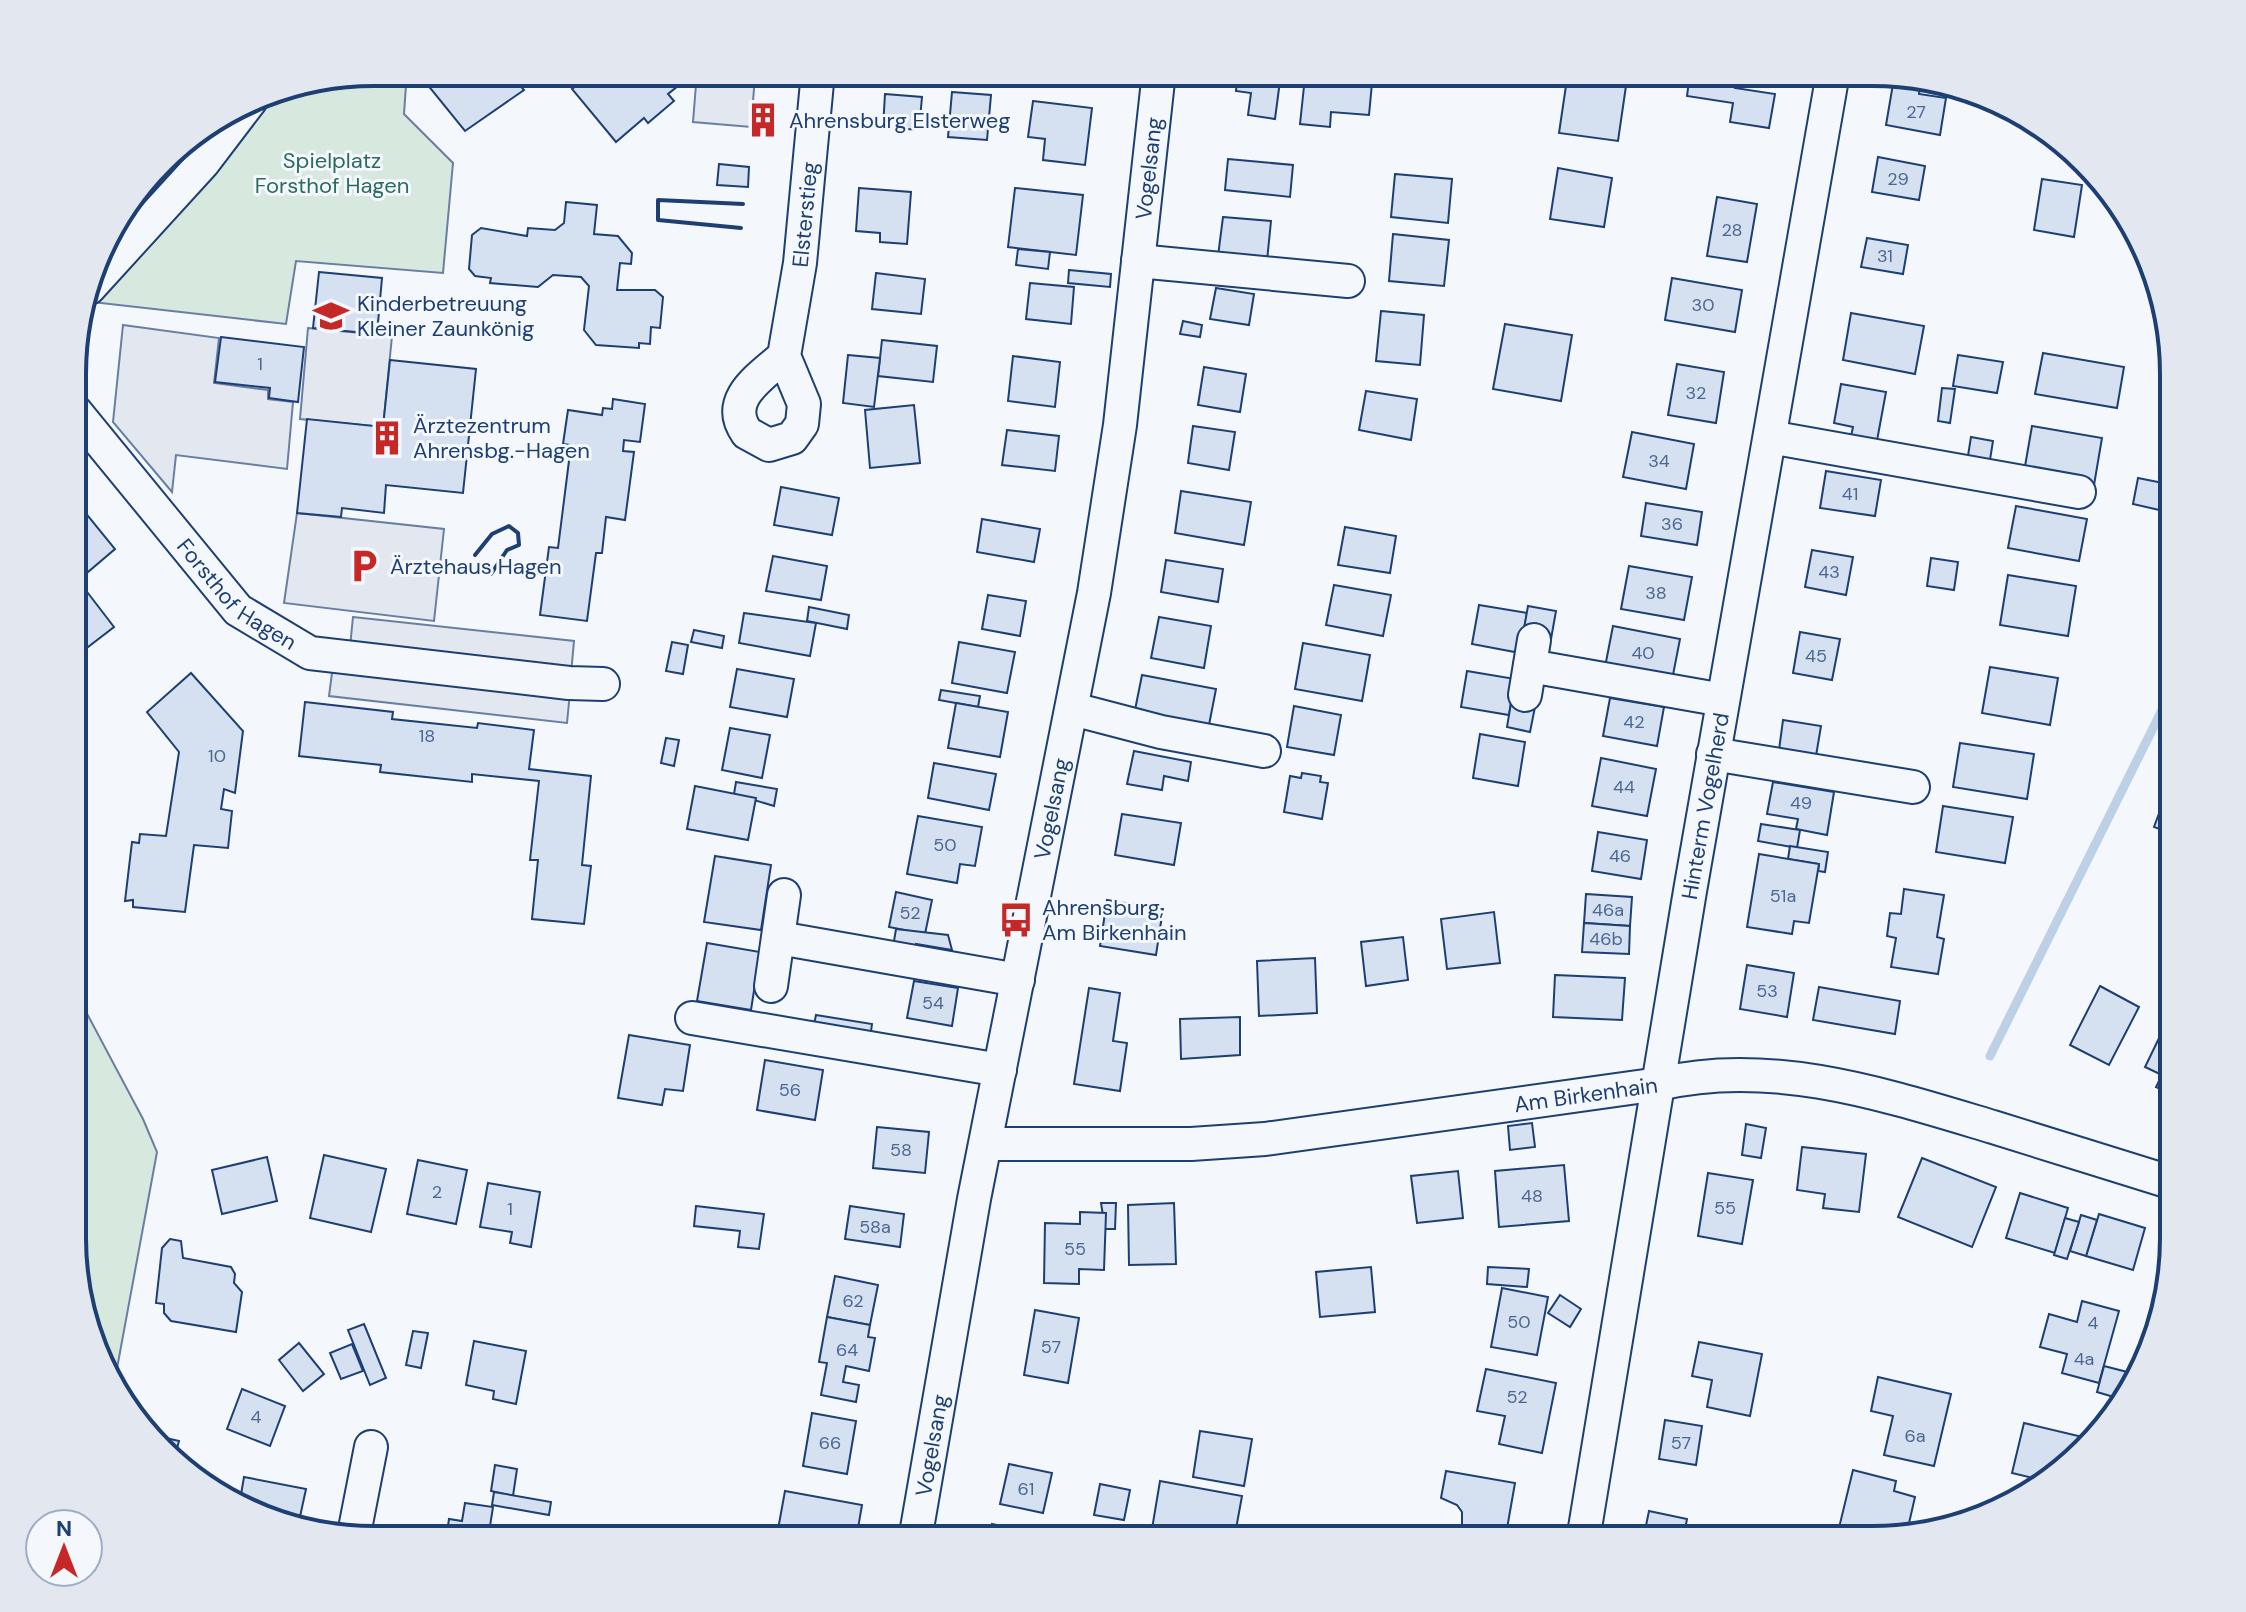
<svg xmlns="http://www.w3.org/2000/svg" width="2246" height="1612" font-family="'DM Sans',sans-serif">
<style>
.green{fill:#d7e8df;stroke:#687fa3;stroke-width:2}
.parking{fill:#e3e8f0;stroke:#687fa3;stroke-width:2}
.lines{fill:none;stroke-linecap:round;stroke-linejoin:round}
.stream{stroke:#bed0e5;stroke-width:9}
.building{fill:#d5e0f0;stroke:#1d3f73;stroke-width:2}
.minor-casing{stroke:#1d3f73;stroke-width:36}
.minor{stroke:#f4f7fb;stroke-width:32}
.wall{stroke:#1d3f73;stroke-width:4}
.labels{text-anchor:middle;stroke-width:6;stroke-linejoin:round;paint-order:stroke}
.number-label{font-size:18px;fill:#4b6792}
.poi-label{font-size:22px;fill:#1d3f73;stroke:#f4f7fb;text-anchor:start}
.park-label{font-size:22px;fill:#2c6c60;stroke:#f4f7fb}
.street-label{font-size:22px;fill:#1d3f73;stroke:#f4f7fb}
.rim{fill:none;stroke:#1d3f73;stroke-width:4}
</style>
<rect width="100%" height="100%" fill="#f4f7fb"/>
<!-- green -->
<g class="green">
<path d="M374,72h44l-12,13 -2,29 49,49 -10,110 -147,-12 -10,63 -194,-22 182,-210z"/>
<path d="M75,991l68,128 14,33 -44,238 -38,-113z"/>
</g>
<!-- parking -->
<g class="parking">
<path d="M697,72l58,4 -4,51 -58,-5z"/>
<path d="M123,325l96,13 -5,45 54,7v9l25,3 -6,67 -111,-14 -4,37 -59,-70z"/>
<path d="M308,328l84,8 -9,91 -83,-8z"/>
<path d="M297,513l147,16 -10,92 -150,-18z"/>
<path d="M353,617l221,24 -3,33 -221,-27z"/>
<path d="M333,665l237,27 -3,31 -238,-27z"/>
</g>
<g class="lines">
<!-- stream -->
<path class="stream" d="M1990,1056l173,-348 10,-39"/>
</g>
<!-- building -->
<g class="building">
<path d="M430,72h101l-13,11 6,7 -59,41 -43,-53z"/>
<path d="M593,72h82l8,10 -15,12 6,7 -26,22 -4,-5 -28,24 -44,-53z"/>
<path d="M1238,72l43,1 -6,46 -27,-4 3,-22 -15,-2z"/>
<path d="M1568,72l59,7 -9,62 -59,-8z"/>
<path d="M1690,73l47,5 -2,10 40,6 -6,34 -39,-6 3,-19 -46,-7z"/>
<path d="M1305,77l67,6 -3,32 -38,-3 -1,15 -30,-3z"/>
<path d="M1893,84l27,4 -1,6 27,4 -6,37 -54,-10z"/>
<path d="M952,92l39,3 -4,45 -39,-3z"/>
<path d="M885,94l37,3 -3,33 -36,-3z"/>
<path d="M1033,101l59,7 -7,57 -42,-5 2,-21 -17,-2z"/>
<path d="M755,111l18,2 -2,15 -18,-2z"/>
<path d="M1878,157l47,9 -6,34 -47,-8z"/>
<path d="M1228,159l65,6 -3,32 -65,-7z"/>
<path d="M719,164l30,3 -1,20 -31,-2z"/>
<path d="M1558,168l54,10 -8,49 -54,-8z"/>
<path d="M1395,174l57,5 -4,44 -57,-6z"/>
<path d="M2042,179l40,6 -8,52 -40,-7z"/>
<path d="M859,188l52,4 -4,52 -27,-2v-9l-24,-2z"/>
<path d="M1015,188l68,7 -7,60 -68,-8z"/>
<path d="M1717,197l40,7 -10,58 -40,-6z"/>
<path d="M566,202l31,3 -3,29 24,2 14,17 -1,11 -11,-1 -3,27h38l8,7 -3,31 -9,-1 -1,17 -11,-1v5l-43,-3 -12,-15 5,-44 -8,-9 -28,-2 -15,12 -48,-4 1,-5 -16,-2 -6,-7 3,-34 9,-7 46,8 1,-8 27,2 9,-7z"/>
<path d="M1223,217l48,4 -4,40 -49,-5z"/>
<path d="M1393,234l56,6 -5,46 -55,-5z"/>
<path d="M1867,238l41,7 -5,29 -42,-7z"/>
<path d="M1018,249l32,3 -2,17 -32,-4z"/>
<path d="M1069,270l42,4 -1,13 -42,-4z"/>
<path d="M319,272l63,6 -5,56 -64,-6z"/>
<path d="M876,273l49,6 -4,35 -49,-5z"/>
<path d="M1672,278l70,12 -7,42 -70,-12z"/>
<path d="M1030,283l44,4 -3,37 -45,-5z"/>
<path d="M1216,288l38,6 -5,31 -39,-6z"/>
<path d="M1381,311l43,4 -4,50 -44,-4z"/>
<path d="M1851,313l73,13 -9,48 -72,-14z"/>
<path d="M1183,321l19,4 -2,12 -20,-3z"/>
<path d="M1505,324l67,11 -11,66 -68,-12z"/>
<path d="M221,337l83,10 -6,55 -29,-4 1,-10 -55,-6z"/>
<path d="M882,340l55,6 -4,36 -55,-6z"/>
<path d="M2043,353l81,14 -7,41 -82,-14z"/>
<path d="M848,355l32,3 -6,49 -31,-4z"/>
<path d="M1958,355l45,7 -6,31 -44,-7z"/>
<path d="M1013,356l47,6 -5,45 -47,-6z"/>
<path d="M390,360l86,9 -13,124 -77,-8 -2,28 -42,-5 -1,9 -44,-4 10,-94 76,8z"/>
<path d="M1677,364l47,8 -8,51 -48,-8z"/>
<path d="M1204,367l42,7 -6,38 -42,-7z"/>
<path d="M1841,384l45,8 -10,54 -26,-5 3,-14 -19,-4z"/>
<path d="M1942,388l13,1 -5,34 -12,-2z"/>
<path d="M1366,391l51,8 -6,41 -52,-10z"/>
<path d="M613,399l32,5 -5,38 -16,-2 -1,11 11,1 -9,68 -19,-3 -4,36h-6l-9,68 -47,-6 9,-68 9,1 13,-103 -8,-1 5,-34 34,5 1,-7 9,1z"/>
<path d="M914,405l6,58 -50,5 -5,-58z"/>
<path d="M1193,426l42,6 -6,38 -41,-7z"/>
<path d="M2032,426l70,12 -8,47 -70,-13z"/>
<path d="M1007,430l52,6 -4,35 -53,-6z"/>
<path d="M1632,432l62,12 -8,45 -63,-12z"/>
<path d="M1971,437l22,4 -4,25 -22,-4z"/>
<path d="M1826,471l55,9 -6,36 -55,-8z"/>
<path d="M2138,478l35,7 -5,27 -35,-8z"/>
<path d="M781,487l58,11 -7,37 -58,-10z"/>
<path d="M1181,491l70,11 -7,43 -69,-12z"/>
<path d="M75,500l40,49 -40,34z"/>
<path d="M1646,503l56,9 -5,33 -56,-9z"/>
<path d="M2016,506l71,13 -8,42 -71,-13z"/>
<path d="M982,519l58,10 -6,33 -57,-10z"/>
<path d="M1345,527l51,9 -6,37 -52,-8z"/>
<path d="M1812,550l41,7 -7,38 -41,-8z"/>
<path d="M773,556l54,10 -6,34 -55,-9z"/>
<path d="M1931,558l27,4 -4,28 -27,-4z"/>
<path d="M1166,560l57,9 -5,33 -57,-10z"/>
<path d="M1629,566l63,11 -8,43 -63,-11z"/>
<path d="M2008,575l68,11 -8,50 -68,-11z"/>
<path d="M81,584l33,43 -39,30v-68z"/>
<path d="M1334,585l57,10 -8,41 -57,-11z"/>
<path d="M988,595l38,6 -6,35 -38,-7z"/>
<path d="M1479,605l48,8 -7,40 -48,-9z"/>
<path d="M1528,606l28,5 -5,28 -28,-5z"/>
<path d="M809,607l40,8 -2,14 -40,-8z"/>
<path d="M744,613l72,10 -6,33 -71,-13z"/>
<path d="M1159,617l52,9 -7,42 -53,-10z"/>
<path d="M1613,626l67,13 -8,41 -67,-13z"/>
<path d="M694,630l30,6 -2,12 -31,-6z"/>
<path d="M1800,632l40,7 -8,41 -39,-7z"/>
<path d="M672,642l16,3 -5,29 -17,-3z"/>
<path d="M959,642l56,10 -8,41 -55,-10z"/>
<path d="M1303,643l67,12 -8,46 -67,-12z"/>
<path d="M1990,667l68,11 -8,47 -68,-12z"/>
<path d="M737,669l57,10 -7,38 -57,-10z"/>
<path d="M1467,671l48,8 -6,36 -48,-8z"/>
<path d="M191,673l52,58 -8,62 -11,-4 -3,20 11,2 -4,37 -34,-3 -9,67 -52,-5v-7l-8,1 7,-59 7,1 1,-9 26,2 13,-84 -32,-40z"/>
<path d="M1142,675l74,14 -8,41 -74,-15z"/>
<path d="M941,690l39,6 -2,11 -39,-7z"/>
<path d="M1512,697l24,5 -6,30 -23,-5z"/>
<path d="M1610,698l54,9 -7,39 -54,-10z"/>
<path d="M305,702l88,10 -1,7 85,9 1,-5 56,7 -5,39 62,7 -9,89 9,1 -7,58 -52,-5 6,-59h-8l9,-79 -67,-7v8l-92,-10 1,-7 -82,-9z"/>
<path d="M956,703l52,9 -8,45 -52,-9z"/>
<path d="M1294,706l47,9 -7,40 -47,-8z"/>
<path d="M1783,720l38,6 -5,30 -37,-6z"/>
<path d="M730,728l40,7 -8,43 -40,-8z"/>
<path d="M1480,734l45,8 -7,44 -45,-8z"/>
<path d="M666,738l13,2 -5,26 -13,-3z"/>
<path d="M1960,743l74,11 -7,45 -74,-12z"/>
<path d="M1134,751l57,11 -3,19 -24,-5 -2,14 -35,-6z"/>
<path d="M1601,758l55,11 -9,47 -55,-10z"/>
<path d="M934,763l62,11 -7,36 -61,-12z"/>
<path d="M1302,773l19,3 -1,6 8,1 -6,36 -38,-7 6,-36 11,2z"/>
<path d="M2173,776v58l-19,-7z"/>
<path d="M736,782l41,7 -3,17 -40,-12z"/>
<path d="M1773,782l61,10 -7,43 -31,-6 2,-10 -31,-5z"/>
<path d="M695,786l61,12 -8,42 -61,-11z"/>
<path d="M1943,806l70,11 -8,46 -69,-11z"/>
<path d="M1122,814l59,9 -7,42 -59,-10z"/>
<path d="M918,816l64,11 -7,39 -15,-2 -3,19 -50,-9z"/>
<path d="M1761,824l39,6 -3,18 -39,-7z"/>
<path d="M1598,832l49,8 -6,39 -49,-8z"/>
<path d="M1790,846l38,6 -3,20 -7,-1 1,-7 -31,-5z"/>
<path d="M1759,854l60,10 -10,59 -15,-2 -2,13 -45,-7z"/>
<path d="M715,856l56,9 -10,65 -57,-8z"/>
<path d="M1904,889l40,6 -7,42 7,2 -6,35 -47,-7 5,-29 -9,-2 3,-23 11,1z"/>
<path d="M896,892l36,8 -7,34 -36,-7z"/>
<path d="M1586,894l46,3 -2,29 -46,-3z"/>
<path d="M1107,900l56,9 -7,46 -56,-9z"/>
<path d="M1494,912l6,51 -53,6 -6,-50z"/>
<path d="M1584,923l46,3 -1,28 -47,-2z"/>
<path d="M896,929l52,6 4,15 -36,-6 -2,12 -22,-3z"/>
<path d="M1403,937l5,43 -42,6 -5,-44z"/>
<path d="M707,943l53,9 -9,58 -54,-9z"/>
<path d="M1315,958l2,55 -58,3 -2,-55z"/>
<path d="M1747,965l47,8 -7,44 -47,-8z"/>
<path d="M1555,975l70,3 -3,42 -69,-3z"/>
<path d="M914,981l44,7 -6,38 -45,-8z"/>
<path d="M2100,986l39,21 -30,58 -39,-20z"/>
<path d="M1819,987l81,14 -5,33 -82,-14z"/>
<path d="M1089,988l31,5 -7,48 14,2 -7,48 -46,-7z"/>
<path d="M816,1015l56,9 -2,15 -57,-10z"/>
<path d="M1240,1017v38l-59,4 -1,-40z"/>
<path d="M2162,1032l11,6v57l-17,-8 6,-12 -17,-8z"/>
<path d="M629,1035l61,10 -7,46 -18,-2 -3,16 -44,-7z"/>
<path d="M765,1060l58,10 -8,50 -58,-10z"/>
<path d="M1532,1123l3,24 -25,3 -2,-24z"/>
<path d="M1746,1124l20,4 -5,30 -19,-3z"/>
<path d="M877,1127l52,5 -4,41 -52,-5z"/>
<path d="M1802,1147l64,7 -7,58 -36,-4 2,-14 -28,-4z"/>
<path d="M324,1155l62,14 -15,63 -61,-14z"/>
<path d="M267,1157l10,44 -55,13 -10,-44z"/>
<path d="M1922,1158l74,29 -24,60 -74,-30z"/>
<path d="M418,1160l49,10 -11,54 -49,-10z"/>
<path d="M1564,1165l5,56 -70,6 -4,-56z"/>
<path d="M1458,1171l5,47 -46,5 -6,-47z"/>
<path d="M1708,1173l45,7 -11,64 -44,-8z"/>
<path d="M488,1183l52,9 -9,55 -21,-4 2,-11 -32,-5z"/>
<path d="M2020,1193l48,15 -13,45 -49,-15z"/>
<path d="M1101,1203h15l-1,26h-10z"/>
<path d="M1174,1203l2,61 -47,1 -1,-60z"/>
<path d="M696,1206l68,8 -5,35 -21,-2 2,-16 -46,-5z"/>
<path d="M850,1206l54,8 -4,33 -55,-8z"/>
<path d="M1080,1212l26,1 -2,57 -25,-1v15l-35,-1 1,-60 35,1z"/>
<path d="M2099,1214l46,14 -12,42 -47,-14z"/>
<path d="M2081,1215l16,5 -11,36 -16,-5z"/>
<path d="M2065,1218l14,4 -12,37 -13,-4z"/>
<path d="M170,1239l11,2 2,17 48,9 4,7 -1,9 8,9 -6,40 -65,-11 -7,-8v-9l-8,-1 6,-55z"/>
<path d="M1371,1267l4,45 -55,5 -4,-45z"/>
<path d="M1488,1267l41,2 -2,18 -40,-3z"/>
<path d="M835,1276l43,9 -8,40 -43,-8z"/>
<path d="M1502,1288l46,9 -11,58 -46,-8z"/>
<path d="M1560,1295l21,14 -11,18 -22,-14z"/>
<path d="M2082,1301l37,10 -20,72 -37,-10 5,-19 -27,-7 9,-33 28,8z"/>
<path d="M1035,1310l44,8 -11,65 -44,-8z"/>
<path d="M827,1317l43,8 -2,12 7,1 -6,33 -23,-5 -3,16 16,3 -3,17 -35,-7 6,-32 -8,-1z"/>
<path d="M364,1324l22,54 -16,7 -22,-55z"/>
<path d="M413,1331l15,2 -7,35 -15,-3z"/>
<path d="M474,1341l52,10 -10,53 -23,-5 1,-8 -28,-6z"/>
<path d="M1699,1342l63,12 -12,62 -43,-9 5,-27 -20,-4z"/>
<path d="M299,1343l25,31 -21,17 -24,-31z"/>
<path d="M352,1344l11,27 -22,8 -11,-26z"/>
<path d="M2104,1366l31,8 -11,26 -27,-8z"/>
<path d="M1486,1369l70,14 -14,70 -43,-9 6,-28 -28,-5z"/>
<path d="M1878,1377l73,17 -17,72 -50,-11 9,-39 -22,-5z"/>
<path d="M242,1389l43,17 -15,40 -43,-17z"/>
<path d="M812,1413l44,8 -9,53 -44,-8z"/>
<path d="M1665,1420l37,6 -6,39 -37,-6z"/>
<path d="M2024,1423l67,16 -50,41 -29,-7z"/>
<path d="M1200,1431l52,8 -8,47 -51,-9z"/>
<path d="M153,1435l26,6 -5,19z"/>
<path d="M1009,1464l43,9 -9,40 -43,-9z"/>
<path d="M495,1465l22,4 -4,27 -22,-5z"/>
<path d="M1853,1470l43,11 -2,10 21,6 -8,35 -34,8 -35,-8z"/>
<path d="M1446,1471l69,12 -10,57h-43v-28l-5,-7 -16,-7z"/>
<path d="M244,1477l62,12 -8,37 -39,-9 -20,-11z"/>
<path d="M1160,1481l82,15 -8,44h-29l-53,-11z"/>
<path d="M1100,1484l30,6 -6,30 -30,-5z"/>
<path d="M785,1491l77,14 -6,35h-52l-27,-5z"/>
<path d="M494,1492l57,10 -2,13 -57,-10z"/>
<path d="M465,1503l28,4 -5,32h-42l3,-20 13,2z"/>
<path d="M1649,1511l38,8 -4,21h-40z"/>
<path d="M992,1524l54,11 -1,5h-56z"/>
<path d="M1286,1532l41,8h-42z"/>
</g>
<g class="lines">
<!-- minor casing -->
<g class="minor-casing">
<g id="minor">
<path d="M1138,261l210,20"/>
<path d="M89,288l114,-125 48,-63"/>
<path id="s1" d="M784,356c-23,21 -61,43 -37,77l22,12 23,-7 10,-14 2,-20 -20,-48 16,-93 18,-191"/>
<path id="s2" d="M75,411l163,199 72,43 259,30 34,1"/>
<path d="M1770,437l309,55"/>
<path d="M1530,666l193,34"/>
<path d="M1525,695l9,-55"/>
<path d="M1073,709l88,23 103,19"/>
<path d="M1713,754l200,33"/>
<path d="M779,938l239,42"/>
<path d="M771,986l13,-91"/>
<path d="M692,1018l308,52"/>
<path id="s3" d="M987,1144h204l74,-5 394,-55c112,-27 227,11 334,43 60,19 120,37 180,56"/>
<path d="M353,1539l18,-92"/>
<path id="s4" d="M915,1540l59,-341 120,-606 26,-168 39,-353"/>
<path id="s5" d="M1583,1540l107,-649 143,-818"/>
</g>
</g>
<!-- minor -->
<use href="#minor" class="minor"/>
<!-- wall -->
<g class="wall">
<path d="M741,228l-83,-8v-20l85,4"/>
<path d="M475,555l17,-21 17,-8 9,7 1,12 -12,5 -16,24"/>
</g>
</g>
<!-- icons -->
<defs>
<g id="building-bare" transform="scale(2.76)"><path d="M-4-6H4V6H1V3H-1V6H-4ZM-2.5-4.3h1.7v1.8h-1.7ZM.8-4.3h1.7v1.8H.8ZM-2.5-1h1.7V.8h-1.7ZM.8-1h1.7V.8H.8Z" fill="#c62828" stroke="#f4f7fb" stroke-width="2.5" paint-order="stroke"/></g>
<g id="school-bare" transform="scale(2.76)"><path d="M0-5L7-2L0 1L-7-2ZM-4 1L0 2.5L4 1V4Q0 6-4 4Z" fill="#c62828" stroke="#f4f7fb" stroke-width="2.5" paint-order="stroke"/></g>
<g id="parking-bare" transform="scale(2.76)"><path d="M-3.5-5.5H1a3.5 3.5 0 0 1 0 7H-1V5.5H-3.5ZM-1-3.4V-.6H.8a1.4 1.4 0 0 0 0-2.8Z" fill="#c62828" stroke="#f4f7fb" stroke-width="2.5" paint-order="stroke"/></g>
<g id="bus-bare" transform="scale(2.76)"><path d="M-5-6H5V4H4V6H2V4H-2V6H-4V4H-5ZM-3.5-4V0h7V-4ZM-3.5 1.2v1.5H-2V1.2ZM2 1.2v1.5H3.5V1.2Z" fill="#c62828" stroke="#f4f7fb" stroke-width="2.5" paint-order="stroke"/></g>
</defs>
<g fill-rule="evenodd">
<use href="#building-bare" x="763" y="120"/>
<use href="#school-bare" x="331" y="316"/>
<use href="#building-bare" x="387" y="438"/>
<use href="#parking-bare" x="364" y="566"/>
<use href="#bus-bare" x="1016" y="920"/>
</g>
<g class="labels">
<!-- number labels -->
<g class="number-label">
<text x="1916" y="118">27</text>
<text x="1898" y="185">29</text>
<text x="1732" y="236">28</text>
<text x="1885" y="262">31</text>
<text x="1703" y="311">30</text>
<text x="260" y="370">1</text>
<text x="1696" y="399">32</text>
<text x="1659" y="467">34</text>
<text x="1850" y="500">41</text>
<text x="1672" y="530">36</text>
<text x="1829" y="578">43</text>
<text x="1656" y="599">38</text>
<text x="1643" y="659">40</text>
<text x="1816" y="662">45</text>
<text x="1634" y="728">42</text>
<text x="427" y="742">18</text>
<text x="217" y="762">10</text>
<text x="1624" y="793">44</text>
<text x="1801" y="809">49</text>
<text x="945" y="851">50</text>
<text x="1620" y="862">46</text>
<text x="1783" y="902">51a</text>
<text x="1608" y="916">46a</text>
<text x="910" y="919">52</text>
<text x="1606" y="945">46b</text>
<text x="1767" y="997">53</text>
<text x="933" y="1009">54</text>
<text x="790" y="1096">56</text>
<text x="901" y="1156">58</text>
<text x="437" y="1198">2</text>
<text x="1532" y="1202">48</text>
<text x="1725" y="1214">55</text>
<text x="510" y="1215">1</text>
<text x="875" y="1233">58a</text>
<text x="1075" y="1255">55</text>
<text x="853" y="1307">62</text>
<text x="1519" y="1328">50</text>
<text x="2093" y="1329">4</text>
<text x="1051" y="1353">57</text>
<text x="847" y="1356">64</text>
<text x="2084" y="1365">4a</text>
<text x="1517" y="1403">52</text>
<text x="256" y="1423">4</text>
<text x="1915" y="1442">6a</text>
<text x="830" y="1449">66</text>
<text x="1681" y="1449">57</text>
<text x="1026" y="1495">61</text>
</g>
<!-- poi labels -->
<g class="poi-label">
<text x="789" y="128">Ahrensburg Elsterweg</text>
<text x="357" y="311">Kinderbetreuung<tspan x="357" dy="25">Kleiner Zaunkönig</tspan></text>
<text x="413" y="433">Ärztezentrum<tspan x="413" dy="25">Ahrensbg.-Hagen</tspan></text>
<text x="390" y="574">Ärztehaus Hagen</text>
<text x="1042" y="915">Ahrensburg,<tspan x="1042" dy="25">Am Birkenhain</tspan></text>
</g>
<!-- park labels -->
<g class="park-label">
<text x="332" y="168">Spielplatz<tspan x="332" dy="25">Forsthof Hagen</tspan></text>
</g>
<!-- street labels -->
<g class="street-label">
<text dy="8" stroke="none"><textPath href="#s4" startOffset="1392">Vogelsang</textPath></text>
<text dy="8" stroke="none"><textPath href="#s1" startOffset="378">Elsterstieg</textPath></text>
<text dy="8" stroke="none"><textPath href="#s2" startOffset="246">Forsthof Hagen</textPath></text>
<text dy="8" stroke="none"><textPath href="#s5" startOffset="744">Hinterm Vogelherd</textPath></text>
<text dy="8" stroke="none"><textPath href="#s4" startOffset="744">Vogelsang</textPath></text>
<text dy="8" stroke="none"><textPath href="#s3" startOffset="602">Am Birkenhain</textPath></text>
<text dy="8" stroke="none"><textPath href="#s4" startOffset="96">Vogelsang</textPath></text>
</g>
</g>
<!-- crop -->
<path d="M0 0H2246V1612H0ZM374 86H1872A288 288 0 0 1 2160 374V1238A288 288 0 0 1 1872 1526H374A288 288 0 0 1 86 1238V374A288 288 0 0 1 374 86Z" fill="#e3e8f0" fill-rule="evenodd"/>
<path class="rim" d="M374 86H1872A288 288 0 0 1 2160 374V1238A288 288 0 0 1 1872 1526H374A288 288 0 0 1 86 1238V374A288 288 0 0 1 374 86Z"/>
<!-- north arrow -->
<g transform="translate(64 1548)"><circle r="38" fill="#f4f7fb" stroke="#9eadc5" stroke-width="2"/>
<path d="M0-6L14 30L0 20L-14 30Z" fill="#c62828"/>
<text y="-12" font-size="22" font-weight="bold" text-anchor="middle" fill="#1d3f73">N</text>
</g>
</svg>
